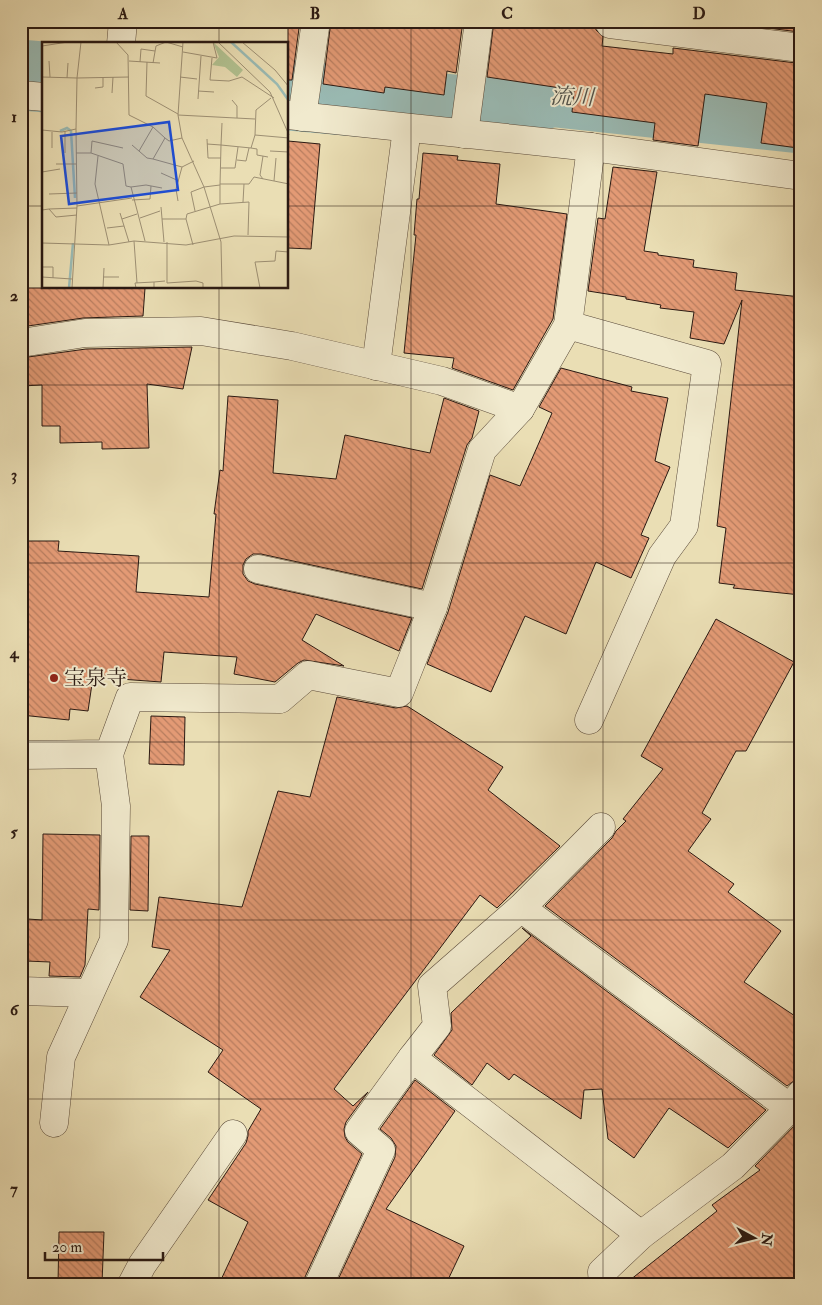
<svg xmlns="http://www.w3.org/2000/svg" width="822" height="1305" font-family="'IM FELL Double Pica','Noto Serif JP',serif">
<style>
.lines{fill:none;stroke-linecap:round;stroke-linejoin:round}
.river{stroke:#9abbb5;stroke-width:71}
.building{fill:url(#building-back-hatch);stroke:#2a1912}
.minor-casing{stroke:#5a4a3a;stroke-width:29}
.minor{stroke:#f1eace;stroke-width:28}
.grid{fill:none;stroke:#2a1912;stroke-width:1;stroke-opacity:0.55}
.poi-dot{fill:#8f2418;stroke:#f1eace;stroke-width:2}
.labels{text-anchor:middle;stroke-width:4;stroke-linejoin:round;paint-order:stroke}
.poi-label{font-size:21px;fill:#2a1912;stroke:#f1eace;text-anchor:start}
.water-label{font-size:22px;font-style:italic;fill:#51524b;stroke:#f1eace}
.inset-river{fill:none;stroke:#9abbb5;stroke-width:2.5}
.inset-road{fill:none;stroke:#9d8f73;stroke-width:1}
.view{fill:#1d4ed8;fill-opacity:0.15;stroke:#1d4ed8;stroke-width:2.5}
.inset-edge{fill:none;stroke:#2a1912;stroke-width:2.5}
.neatline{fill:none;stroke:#2a1912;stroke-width:2}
.grid-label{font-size:16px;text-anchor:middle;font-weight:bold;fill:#2a1912}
</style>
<defs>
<pattern id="building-back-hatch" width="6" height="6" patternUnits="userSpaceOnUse" patternTransform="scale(1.25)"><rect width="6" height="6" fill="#e39a75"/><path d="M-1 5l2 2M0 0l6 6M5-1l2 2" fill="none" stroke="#b87d5f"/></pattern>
</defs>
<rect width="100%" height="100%" fill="#eadeb4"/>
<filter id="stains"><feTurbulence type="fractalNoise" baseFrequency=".004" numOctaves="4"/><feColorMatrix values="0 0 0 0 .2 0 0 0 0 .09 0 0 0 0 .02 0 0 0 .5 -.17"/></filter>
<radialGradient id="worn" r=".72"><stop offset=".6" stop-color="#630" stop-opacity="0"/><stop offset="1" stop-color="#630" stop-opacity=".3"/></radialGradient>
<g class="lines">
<!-- river -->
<g class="river">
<path d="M21,75l23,2"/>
<path d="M288,95l211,19 49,-23 253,27"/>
</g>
</g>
<!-- building -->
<g class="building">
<path d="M288,21h12l-8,59h-4z"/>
<path d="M331,21h132l-7,52 -9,-2 -3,24 -59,-8 -1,6 -61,-9z"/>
<path d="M494,21h101l1,9 7,7 -1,9 71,8v-6l123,15 -1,8h6v59l-3,18 -37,-5 6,-40 -62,-9 -7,52 -45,-6 2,-17 -83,-11 2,-22 -87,-13z"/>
<path d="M713,21h87l-1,11z"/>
<path d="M288,141l32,3 -9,105 -23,-1z"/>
<path d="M423,153l35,3 -1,4 43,4 -4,40 71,10 -14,105 -40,71 -61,-22 2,-10 -50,-5 12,-118h-2l3,-36h2z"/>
<path d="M613,167l44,5 -13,79 14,2v2l36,5 -1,7 44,6 -2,17 66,7v298l-68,-7 2,-3 -16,-2 7,-55 -9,-2 25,-226 -18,44 -34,-6 4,-26 -34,-4 1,-3 -35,-6v-2l-38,-6 10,-73 7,1z"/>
<path d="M21,288h124l-2,28 -60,2 -62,9z"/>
<path d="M192,347l-9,42 -36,-5 2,64 -47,1v-7l-42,1v-17h-18v-41l-21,1v-28l65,-9z"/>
<path d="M561,368l71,19 -1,4 37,7 -13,63 15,6 -29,68 8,3 -18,40 -35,-16 -30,72 -41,-18 -34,76 -64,-28 21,-52 42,-137 30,11 32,-73 -13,-6z"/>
<path d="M228,396l50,4 -5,73 63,6 9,-44 85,18 14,-55 35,13 -7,27 -5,7 -45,144 -161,-35h-8l-7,5 -3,6v9l5,7 7,3 157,34 -13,33 -83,-37 -14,26 42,26 -40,-6 -6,3 -23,19 -41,-8 3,-17 -73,-5 -3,30 -68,-5 -5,34 -18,-2 -1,11 -48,-5v-174h38l-1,10 81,5 -3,36 73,5 7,-83h-2l6,-44 3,1z"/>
<path d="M716,619l78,43 -48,89h-10l-34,62 9,6 -23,32 46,33 -6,8 53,39 -37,51 57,38v59l-6,1 -8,6 -242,-180 67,-68 4,-7 10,-10 -3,-2 40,-50 -22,-13z"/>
<path d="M337,697l59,11 11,-2 96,61 -15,23 72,56 -63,62 -17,-13 -146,194 19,17 15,-14 -22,30 -2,7 1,8 3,5 14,12 -57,123 -1,7h-85l29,-62 -40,-22 38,-57 2,-7v-5l13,-22 -53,-37 15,-22 -83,-53 30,-47 -18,-3 7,-50 83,10 36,-116 32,6z"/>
<path d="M151,716l34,1 -1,48 -35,-1z"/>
<path d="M43,834l57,1 -1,75 -11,-1 -3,56 -5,12 -31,-1 1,-14 -24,-1 2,-42 14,1z"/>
<path d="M131,836h18l-1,75 -18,-1z"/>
<path d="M522,928l244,182 -38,38 -59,-40 -35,50 -26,-19 -6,-50 -18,1 -3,29 -67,-45 -5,6 -22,-17 -15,22 -38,-30 18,-25 -1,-17 80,-77z"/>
<path d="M415,1080l40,31 -69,98 78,37 -18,38h-110l59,-127 1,-11 -5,-8 -11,-9z"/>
<path d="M801,1119v165h-176l92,-73 -5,-6 48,-35 -5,-4z"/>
<path d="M59,1232h45l-2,52h-44z"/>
</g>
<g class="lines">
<!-- minor casing -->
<g class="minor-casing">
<g id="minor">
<path d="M610,24l191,24"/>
<path d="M121,44l2,-23"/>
<path d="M21,95l23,2"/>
<path d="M288,115l303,32 210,29"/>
<path d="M302,117l14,-96"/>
<path d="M464,134l15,-113"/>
<path d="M568,325l139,39 -23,162 -22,30 -73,164"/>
<path d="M21,343l64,-10 116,-2 91,15 150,35 78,28"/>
<path d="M376,366l31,-238"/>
<path d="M258,569l175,38"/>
<path d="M21,755l88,-1 21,-57 150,2 28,-24 91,18 34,-86 49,-157 38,-41 48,-84 23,-178"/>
<path d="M601,827l-80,81 -89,78 5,40 -25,32 229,177 -39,37 1,12"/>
<path d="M521,908l269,200 11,-14"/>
<path d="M21,991l68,2"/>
<path d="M54,1123l7,-66 53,-117 2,-134 -7,-52"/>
<path d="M641,1235l92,-69 57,-58"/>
<path d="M132,1284l10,-19 91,-131"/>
<path d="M319,1284l62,-134 -22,-19 53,-73"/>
</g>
</g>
<!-- minor -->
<use href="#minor" class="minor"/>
</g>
<!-- grid -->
<path class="grid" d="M219,21v23M411,21v1263M603,21v1263M21,206h23M288,206h513M219,288v996M21,385h780M21,563h780M21,742h780M21,920h780M21,1099h780"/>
<!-- markers -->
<circle class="poi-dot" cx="54" cy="678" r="5"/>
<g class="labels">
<!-- poi labels -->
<g class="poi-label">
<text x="64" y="685">宝泉寺</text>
</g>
<!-- water labels -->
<g class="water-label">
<text transform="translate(572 96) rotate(2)" y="8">流川</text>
</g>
</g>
<!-- overview -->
<g transform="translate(42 42)">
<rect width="246" height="246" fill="#eadeb4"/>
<path d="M171,0l30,28 -6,7 -12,-10 -13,-2 7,-8z" fill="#b2c291"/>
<path class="inset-river" d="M189,0l46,42 12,17M18,89l7,-3 4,3 4,67M27,246l4,-45"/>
<path class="inset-road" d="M74,0l12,13 1,60 24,12 -14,24M124,0l17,5M141,0l-5,73 77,4M176,0l52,50 19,43M200,0l33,28 14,17M0,4l26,-4M141,10l34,6 -4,-16M170,16l-2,22 19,1 13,-4 32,21M7,19l1,16M87,19l31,2M98,20l1,-13 14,2M105,20l-1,34 32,18M111,21l3,-17 10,-4M0,35l35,1 4,-36M138,35l17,2M25,36l1,-15M53,46l8,-1v-10M156,49l16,1M70,51l1,-16M156,57l3,-43M190,58l5,6v12M136,73l4,23M111,85l12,11M34,87l1,-51 52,-1M0,88l20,2 14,-3 1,77 -5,82M213,93l1,-25 15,-12M165,97l1,19h13M165,102l14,1 1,-22M90,103l15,13 6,1 12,-21 4,3 13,-3 22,49 16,-2 1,-40 30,3 4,-13 34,3M10,106v-16M209,106l6,1v6l11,2M228,109l19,1M23,111v-22M34,111h15l32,11 3,22 5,1 14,54M49,111l1,-12 31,7M56,114l-3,28 14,61M221,114l-3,19 3,4M111,117l29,8 12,-6M195,118l9,1 3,-13M14,122h20M179,126h14l3,-21M0,130l18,-3M119,131l18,8M232,139l2,-23M178,142h29l5,-7 35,7M178,143v19M89,145l15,-2 16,3M7,152l28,-1M90,158l18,-1 1,-13M136,159l-2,-12 6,-22M201,160l1,-18M35,164l55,-8M119,165l3,35M7,167l28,-1M0,168l7,-1 7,8 21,-2M153,169l-4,-19 13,-5 17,55 1,46M78,171l9,29M98,176l20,-7M80,177l15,-5M120,177h24l7,26M144,177l1,-5 33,-10 29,-2 -1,33M65,186l17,-2M92,199l3,42M125,200v41l29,-2 7,2v5M0,201l67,2 25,-4 52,4 48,-9 55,1M0,225h11v11M0,235l30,2M61,235h16M61,246l1,-20M94,246l-1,-5 19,-1M112,246v-6l11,-1M218,246l-5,-26 20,-1 1,-10 13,1"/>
<path class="view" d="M127,80l9,68 -109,14 -8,-68z"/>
<rect width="246" height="246" class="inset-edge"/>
</g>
<!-- margin -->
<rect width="822" height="1305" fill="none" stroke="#eadeb4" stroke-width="55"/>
<!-- north arrow -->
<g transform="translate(754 1238) rotate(97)" stroke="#f1eace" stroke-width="4" paint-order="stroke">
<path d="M0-4L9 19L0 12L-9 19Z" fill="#2a1912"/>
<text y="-8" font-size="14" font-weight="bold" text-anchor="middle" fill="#2a1912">N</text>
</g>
<!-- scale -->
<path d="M45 1252v8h118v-8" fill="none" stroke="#2a1912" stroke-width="2.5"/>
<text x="52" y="1252" font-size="15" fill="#2a1912" stroke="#f1eace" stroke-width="4" paint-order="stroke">20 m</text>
<rect x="28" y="28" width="766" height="1250" class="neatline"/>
<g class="grid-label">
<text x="123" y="19">A</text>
<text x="315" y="19">B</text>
<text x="507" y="19">C</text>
<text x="699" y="19">D</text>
<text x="14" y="122">1</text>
<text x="14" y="301">2</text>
<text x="14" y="480">3</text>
<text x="14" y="658">4</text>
<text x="14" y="837">5</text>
<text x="14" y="1015">6</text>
<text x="14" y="1194">7</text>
</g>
<rect width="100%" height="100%" filter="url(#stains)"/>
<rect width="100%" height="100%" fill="url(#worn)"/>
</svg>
